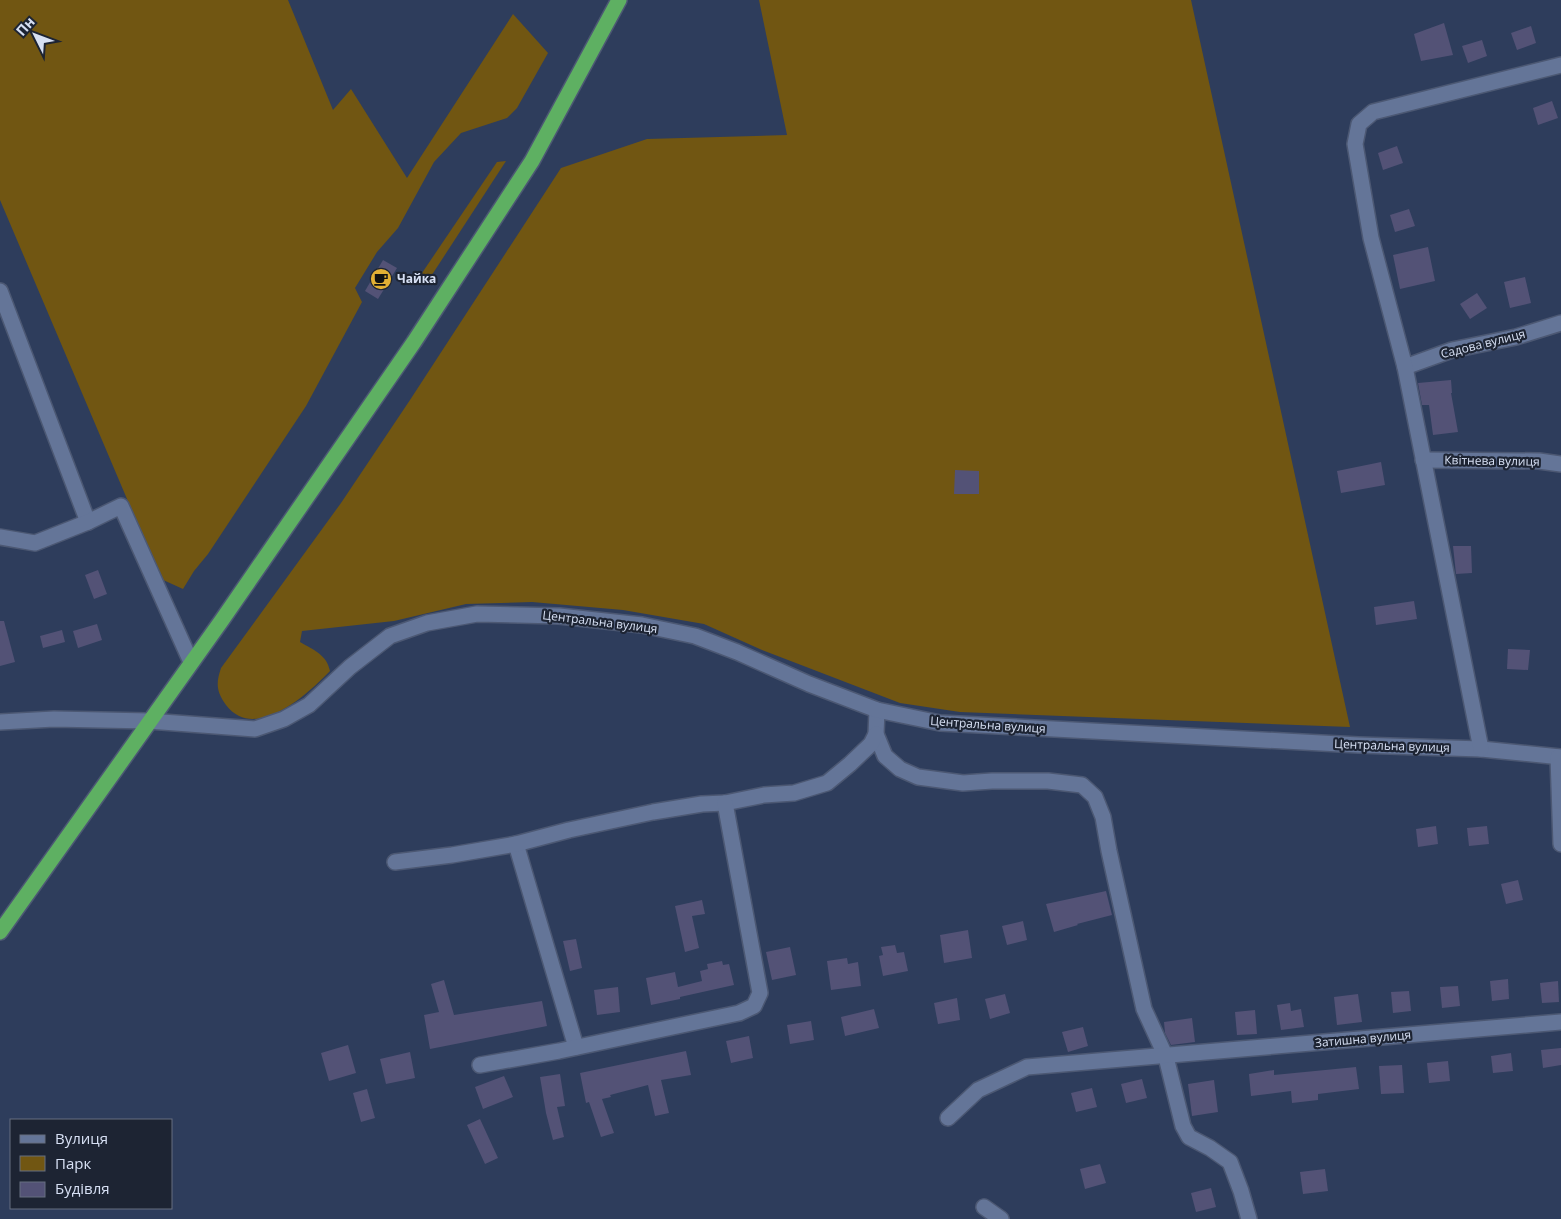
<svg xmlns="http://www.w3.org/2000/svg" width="1561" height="1219" font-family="'Open Sans',sans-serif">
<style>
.green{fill:#715612}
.building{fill:#535276}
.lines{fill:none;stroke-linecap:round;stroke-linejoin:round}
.minor-casing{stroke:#4c5873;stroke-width:18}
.highway-casing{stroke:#4c5873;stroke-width:18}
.minor{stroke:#647598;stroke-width:15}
.highway{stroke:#5eb062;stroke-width:15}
.labels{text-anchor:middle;stroke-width:4.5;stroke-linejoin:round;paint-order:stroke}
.poi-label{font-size:12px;font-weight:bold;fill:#d7e0f4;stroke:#1d2433;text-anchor:start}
.street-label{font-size:12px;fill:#d7e0f4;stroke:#1d2433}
</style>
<rect width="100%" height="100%" fill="#2e3d5c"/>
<!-- green -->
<g class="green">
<path d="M0,0h288l45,110 18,-21 56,89 106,-164 35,39 -31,55 -10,10 -46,15 -27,29 -36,66 -21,24 -22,36 7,14 -56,104 -98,148 -14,17 -11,18 -22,-10 -161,-379z"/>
<path d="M759,0h432l159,727 -390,-15 -60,-9 -138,-53 -58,-26 -81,-14 -91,-8 -66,2 -72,17 -92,10 -2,11c14,8 27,13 30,29 -22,23 -75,72 -104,34 -10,-14 -10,-22 -5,-37l120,-165 69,-103 151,-232 86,-29 140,-4z"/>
<path d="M506,161l-80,123 -4,-11 75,-111z"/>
</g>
<!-- building -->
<g class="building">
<path d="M1444,23l9,32 -32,6 -7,-27z"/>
<path d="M1531,26l5,17 -19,7 -6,-17z"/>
<path d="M1482,40l5,16 -19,7 -6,-17z"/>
<path d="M1552,101l6,17 -20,7 -5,-17z"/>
<path d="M1397,146l6,17 -20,7 -5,-17z"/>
<path d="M1409,209l6,17 -20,6 -5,-17z"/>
<path d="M1428,247l7,34 -35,8 -7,-34z"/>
<path d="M383,260l14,8 -19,31 -13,-8z"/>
<path d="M1525,277l6,26 -21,5 -6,-26z"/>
<path d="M1477,293l10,15 -17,11 -10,-15z"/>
<path d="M1451,380l1,13h-1l7,39 -25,3 -4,-30h-7l-4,-22z"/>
<path d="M1381,462l4,23 -44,8 -4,-22z"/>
<path d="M955,470l24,1v23h-25z"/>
<path d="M1453,546h18l1,27 -16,1z"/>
<path d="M98,570l9,24 -13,5 -9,-24z"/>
<path d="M1414,601l3,18 -41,6 -2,-18z"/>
<path d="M0,621h4l11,41 -15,4z"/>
<path d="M97,624l5,16 -24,8 -5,-17z"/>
<path d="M62,630l3,12 -22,6 -3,-12z"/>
<path d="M1508,649l22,1 -2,20 -21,-1z"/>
<path d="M1436,826l2,18 -20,3 -2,-18z"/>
<path d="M1487,826l2,18 -20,2 -2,-18z"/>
<path d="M1518,880l5,20 -17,4 -5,-20z"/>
<path d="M1106,891l6,24 -35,9 1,1 -24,7 -8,-28z"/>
<path d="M702,900l3,14 -13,2 7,32 -14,4 -10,-46z"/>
<path d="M1023,921l4,19 -20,5 -5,-19z"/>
<path d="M968,930l4,28 -28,5 -4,-28z"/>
<path d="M576,939l6,29 -12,3 -7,-30z"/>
<path d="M895,945l2,8 7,-1 4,19 -25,5 -4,-20 4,-1 -2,-8z"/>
<path d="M790,947l6,28 -24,5 -6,-28z"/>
<path d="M847,958l1,6 10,-2 3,24 -30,4 -4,-29z"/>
<path d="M722,961l1,4 6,-1 5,21 -54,12v2l-29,6 -5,-27 29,-6 3,15 24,-6 -2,-10 8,-2 -1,-5z"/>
<path d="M1508,979l1,20 -17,2 -2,-20z"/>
<path d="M444,980l10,35 88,-14 5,25 -117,23 -6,-34 15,-3 -8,-28z"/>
<path d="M1558,981l1,21 -17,1 -2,-20z"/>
<path d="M1458,986l2,20 -18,2 -2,-21z"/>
<path d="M618,987l2,25 -23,3 -3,-25z"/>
<path d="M1409,991l2,20 -18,2 -2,-21z"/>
<path d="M1005,994l5,19 -20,6 -5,-20z"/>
<path d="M1358,994l4,28 -25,3 -3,-28z"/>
<path d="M957,998l3,22 -22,4 -4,-21z"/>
<path d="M1290,1003l1,8 10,-2 3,18 -23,3 -4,-25z"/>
<path d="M874,1009l5,19 -34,8 -4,-19z"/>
<path d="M1255,1010l2,24 -20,1 -2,-23z"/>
<path d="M1192,1018l3,24 -24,3 -6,-12 -1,-11z"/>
<path d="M811,1021l3,19 -24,4 -3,-19z"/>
<path d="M1083,1027l5,19 -20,6 -6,-20z"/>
<path d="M749,1036l4,22 -22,5 -5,-22z"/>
<path d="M348,1045l8,28 -27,8 -8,-28z"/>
<path d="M1561,1048v17l-18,3 -2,-18z"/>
<path d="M686,1051l5,24 -30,5 8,33 -14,3 -7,-31 -38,10 1,2 -9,2 12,34 -13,4 -12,-35 -3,1 -6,-30z"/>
<path d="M410,1052l5,26 -29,6 -6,-25z"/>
<path d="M1511,1053l2,18 -20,2 -2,-17z"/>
<path d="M1448,1061l2,20 -21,2 -2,-20z"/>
<path d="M1402,1065l2,28 -23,1 -2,-28z"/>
<path d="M1356,1067l3,22 -41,5v6l-26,3 -1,-12 -40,5 -2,-22 25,-4v5z"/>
<path d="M560,1074l5,32 -8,1 7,30 -11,3 -7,-27 -6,-36z"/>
<path d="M504,1076l9,21 -30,12 -8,-22z"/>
<path d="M1142,1079l5,19 -21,5 -5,-19z"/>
<path d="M1214,1080l4,32 -26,4 -4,-32z"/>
<path d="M1092,1088l5,19 -21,5 -5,-19z"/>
<path d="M367,1089l8,29 -14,4 -8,-29z"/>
<path d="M480,1119l18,39 -13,6 -18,-39z"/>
<path d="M1100,1164l6,19 -21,6 -5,-20z"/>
<path d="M1325,1169l3,22 -25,3 -3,-22z"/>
<path d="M1211,1188l5,19 -20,5 -5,-19z"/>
</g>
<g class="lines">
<!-- minor casing -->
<g class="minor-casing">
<g id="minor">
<path d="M0,291l88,231"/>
<path d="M1405,367l47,-17 64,-13 45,-14"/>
<path d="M1423,460l116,1 22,3"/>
<path d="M0,537l35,6 53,-21 33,-16 70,156"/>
<path d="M877,710l-1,24 9,22 15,13 18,8 45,6 29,-2h56l34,4 13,12 8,20 6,34 35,158 22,48 17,69 6,11 21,11 20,14 11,29 8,28"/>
<path d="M0,722l54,-3 95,2 106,8 29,-10 25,-14 41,-38 40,-31 37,-13 50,-9 82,2 83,9 53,11 42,16 72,32 68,26 63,13 419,22 122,4 80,8"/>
<path d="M1481,749l-76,-382 -34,-129 -16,-94 4,-20 14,-12 188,-47"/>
<path d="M1558,757l3,87"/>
<path d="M516,844l60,203"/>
<path d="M395,862l57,-7 64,-11 53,-14 84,-18 49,-8 23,-1 39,-8 30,-2 33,-10 23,-19 21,-20 5,-10"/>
<path d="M480,1065l79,-14 180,-38 15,-7 6,-13 -35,-190"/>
<path d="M948,1118l30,-28 49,-23 534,-45"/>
<path d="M984,1207l17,12"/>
</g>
</g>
<!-- highway casing -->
<g class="highway-casing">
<path id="highway" d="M0,932l222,-312 192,-278 118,-181 87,-161"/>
</g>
<!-- minor -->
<use href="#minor" class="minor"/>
<!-- highway -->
<use href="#highway" class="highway"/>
</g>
<!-- icons -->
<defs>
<g id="cafe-disc" transform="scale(1.125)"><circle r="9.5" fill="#e2af34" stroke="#1d2433"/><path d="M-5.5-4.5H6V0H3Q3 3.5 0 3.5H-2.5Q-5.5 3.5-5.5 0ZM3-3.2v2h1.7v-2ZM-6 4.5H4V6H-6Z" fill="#111"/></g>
</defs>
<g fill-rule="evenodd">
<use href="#cafe-disc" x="381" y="279"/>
</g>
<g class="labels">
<!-- poi labels -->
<g class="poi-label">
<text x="397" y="283">Чайка</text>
</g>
<!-- street labels -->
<g class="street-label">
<text transform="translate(1483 344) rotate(-14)" y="4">Садова вулиця</text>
<text transform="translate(1492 461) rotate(1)" y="4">Квітнева вулиця</text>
<text transform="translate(600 622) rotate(7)" y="4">Центральна вулиця</text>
<text transform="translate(988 725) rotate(4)" y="4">Центральна вулиця</text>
<text transform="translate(1392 746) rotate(2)" y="4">Центральна вулиця</text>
<text transform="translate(1363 1039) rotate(-5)" y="4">Затишна вулиця</text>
</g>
</g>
<!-- legend -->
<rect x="10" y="1119" width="162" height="90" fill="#1d2433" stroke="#676f80"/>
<rect x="20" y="1135" width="25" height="8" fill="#647598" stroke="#676f80"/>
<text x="55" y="1144" font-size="15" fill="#d7e0f4">Вулиця</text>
<rect x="20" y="1156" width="25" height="15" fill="#715612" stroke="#676f80"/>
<text x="55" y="1169" font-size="15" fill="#d7e0f4">Парк</text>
<rect x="20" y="1182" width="25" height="15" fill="#535276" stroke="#676f80"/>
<text x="55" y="1194" font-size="15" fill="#d7e0f4">Будівля</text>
<!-- north arrow -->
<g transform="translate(35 35) rotate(312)" stroke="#1d2433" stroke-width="4" paint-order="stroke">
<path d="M0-4L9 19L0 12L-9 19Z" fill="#d7e0f4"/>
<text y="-8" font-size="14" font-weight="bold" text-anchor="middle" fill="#d7e0f4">Пн</text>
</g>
</svg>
